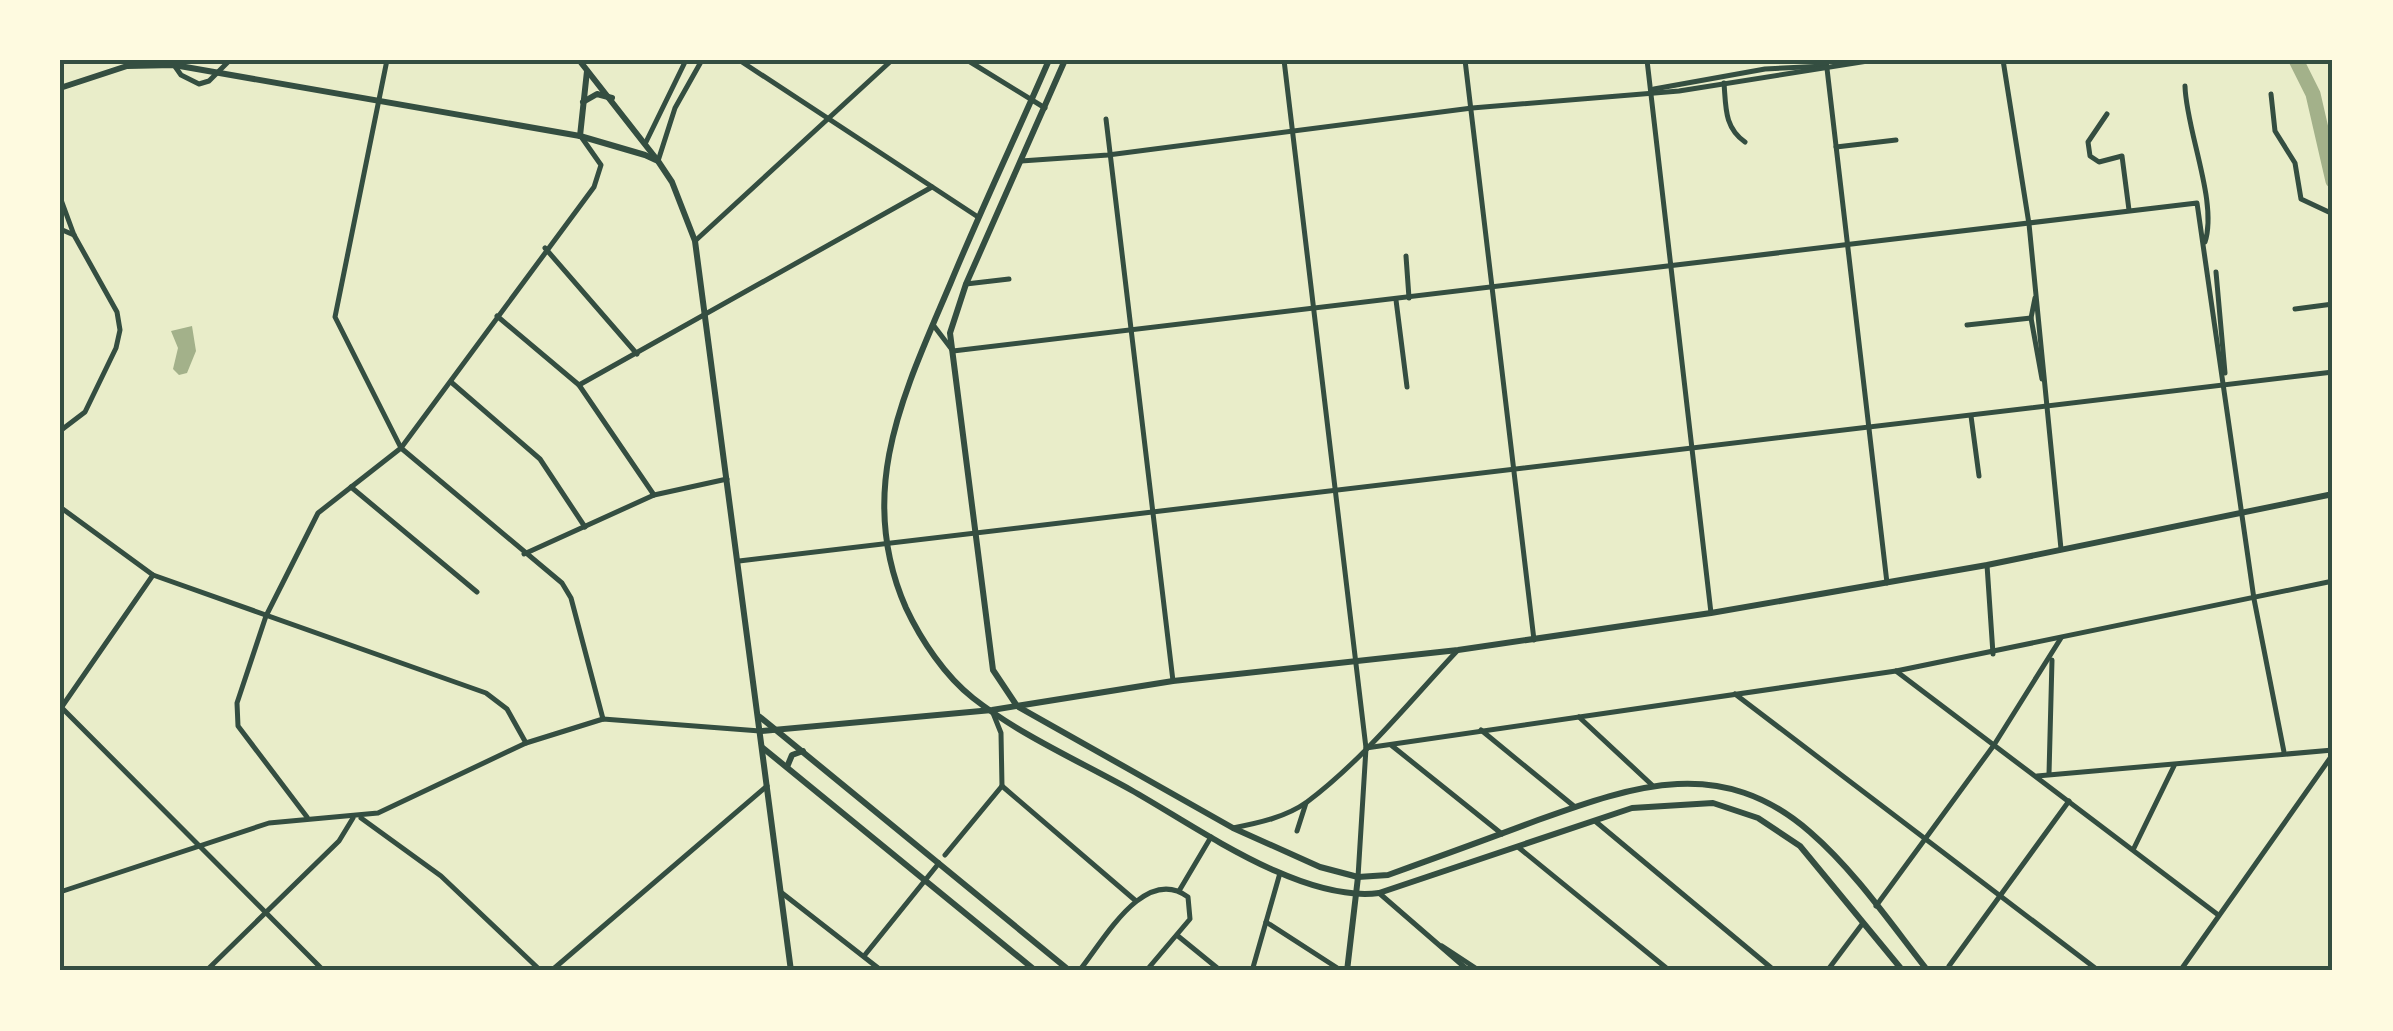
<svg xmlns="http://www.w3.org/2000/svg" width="2393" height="1031" font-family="Montserrat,sans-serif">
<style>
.water{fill:#a3b18a}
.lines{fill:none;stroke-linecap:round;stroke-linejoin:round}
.river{stroke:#a3b18a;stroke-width:15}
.minor{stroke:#344e41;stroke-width:5}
.tertiary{stroke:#344e41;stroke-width:5}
.secondary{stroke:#344e41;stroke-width:6}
.neatline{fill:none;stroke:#344e41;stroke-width:4}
</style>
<rect width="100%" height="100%" fill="#e9edc9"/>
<!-- water -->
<path class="water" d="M192,326l4,25 -9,22 -8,2 -6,-6 5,-21 -7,-17z"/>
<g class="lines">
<!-- river -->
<path class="river" d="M2296,60l17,34 20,87"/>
<!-- minor -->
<g class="minor">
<path d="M183,60l-9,5 7,10 18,9 10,-3 21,-21"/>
<path d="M387,60l-52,257 66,131 161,135 9,15 32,121"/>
<path d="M967,60l78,48"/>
<path d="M1284,60l82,688 -8,129"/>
<path d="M1465,60l69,580"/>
<path d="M1647,60l64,553"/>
<path d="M1826,60l61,523"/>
<path d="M2003,60l26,164 32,325"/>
<path d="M1724,83c2,24 0,44 21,59"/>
<path d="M2185,86c1,44 33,116 20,156"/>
<path d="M1654,89l111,-20 60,-3"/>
<path d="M2271,94l4,37 20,32 6,36 32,15"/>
<path d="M2107,114l-19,28 2,14 9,6 23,-6 7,54"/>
<path d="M1106,119l67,562"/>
<path d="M1836,147l60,-7"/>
<path d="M1021,161l87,-6 364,-47 207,-17 195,-31"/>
<path d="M60,197l14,38 43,77 3,18 -4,18 -31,64 -25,19"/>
<path d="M60,229l14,6"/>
<path d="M695,241l197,-181"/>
<path d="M545,248l92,106"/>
<path d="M1406,256l3,42"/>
<path d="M2216,272l9,101"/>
<path d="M966,284l43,-5"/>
<path d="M2035,298l-4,20 11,61"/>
<path d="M1396,300l11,87"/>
<path d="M2295,309l38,-5"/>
<path d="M497,316l82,69 75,110"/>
<path d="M1967,325l64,-7"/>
<path d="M934,326l19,25 1244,-148 57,396 30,153"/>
<path d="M451,382l89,77 45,68"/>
<path d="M579,385l353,-198"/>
<path d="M1971,416l8,60"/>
<path d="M351,487l126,105"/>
<path d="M60,507l93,68 333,118 21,16 19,34"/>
<path d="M524,554l130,-59 73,-16"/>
<path d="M739,561l1594,-189"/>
<path d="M1987,565l6,89"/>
<path d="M1896,671l321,243"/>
<path d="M1735,694l364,277"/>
<path d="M60,706l264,265"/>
<path d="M61,708l92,-133"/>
<path d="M1579,717l73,68"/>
<path d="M1481,730l94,77"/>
<path d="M1391,745l111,89"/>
<path d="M1366,748l530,-77 437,-90"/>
<path d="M2049,774l3,-114"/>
<path d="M2037,776l296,-26"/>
<path d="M1002,786l134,115"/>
<path d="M307,817l-69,-91 -1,-23 29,-87 52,-103 83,-65 193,-261 7,-22 -19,-27"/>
<path d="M361,818l80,58 100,95"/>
<path d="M1595,821l180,150"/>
<path d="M1233,828c26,-5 53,-11 74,-26 56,-42 103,-101 150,-151"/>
<path d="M1297,831l9,-28"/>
<path d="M1518,847l152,124"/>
<path d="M2134,848l40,-82"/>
<path d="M945,855l57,-69 -1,-53 -8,-20"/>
<path d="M1179,891l32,-54"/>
<path d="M60,892l209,-69 109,-10 148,-70 77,-24 157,12"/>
<path d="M782,893l100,78"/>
<path d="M1379,893l90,78"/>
<path d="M1876,906l118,-161 67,-107"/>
<path d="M1266,922l76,49"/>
<path d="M1178,936l43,35"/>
<path d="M1442,946l38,25"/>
<path d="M864,956l75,-93"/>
<path d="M1949,966l120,-165"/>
<path d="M206,971l133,-130 14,-23"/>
<path d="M551,971l216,-185"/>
<path d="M1079,971c24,-29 65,-107 109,-74l2,22 -44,52"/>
<path d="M1252,971l28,-98"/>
<path d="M1827,971l36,-48"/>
<path d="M2180,971l153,-217"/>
<path d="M2330,971l3,-4"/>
</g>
<!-- tertiary -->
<g class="tertiary">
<path d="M739,60l239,157"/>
<path d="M646,142l40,-82"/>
<path d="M658,161l17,-53 27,-48"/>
</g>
<!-- secondary -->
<g class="secondary">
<path d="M579,60l79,101"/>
<path d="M1049,60c-32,74 -67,147 -98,222 -46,109 -97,208 -45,326 15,32 39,68 67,90 47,37 106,63 158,92 66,37 170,113 248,103l253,-85 81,-5 45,15 42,28 103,125"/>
<path d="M1065,60l-99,224 -16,49 43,337 24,36 216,122 87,39 38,10 30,-2c50,-18 100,-36 150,-55 97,-35 184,-65 272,12 45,39 81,92 118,139"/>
<path d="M60,88l67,-22 47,-1 406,71 65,19 13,6 14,21 23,59 96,730"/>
<path d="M583,102l14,-8 15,4"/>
<path d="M580,136l7,-65"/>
<path d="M760,717l310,254"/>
<path d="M761,731l231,-21 181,-29 285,-31 253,-37 276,-48 346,-71"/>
<path d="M763,748l273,223"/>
<path d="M787,767l5,-12 11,-4"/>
<path d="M1347,971l11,-94"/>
</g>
</g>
<!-- border -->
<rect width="2393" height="1031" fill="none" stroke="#fefae0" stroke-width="125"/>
<rect x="62" y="62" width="2268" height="906" class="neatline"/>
</svg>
